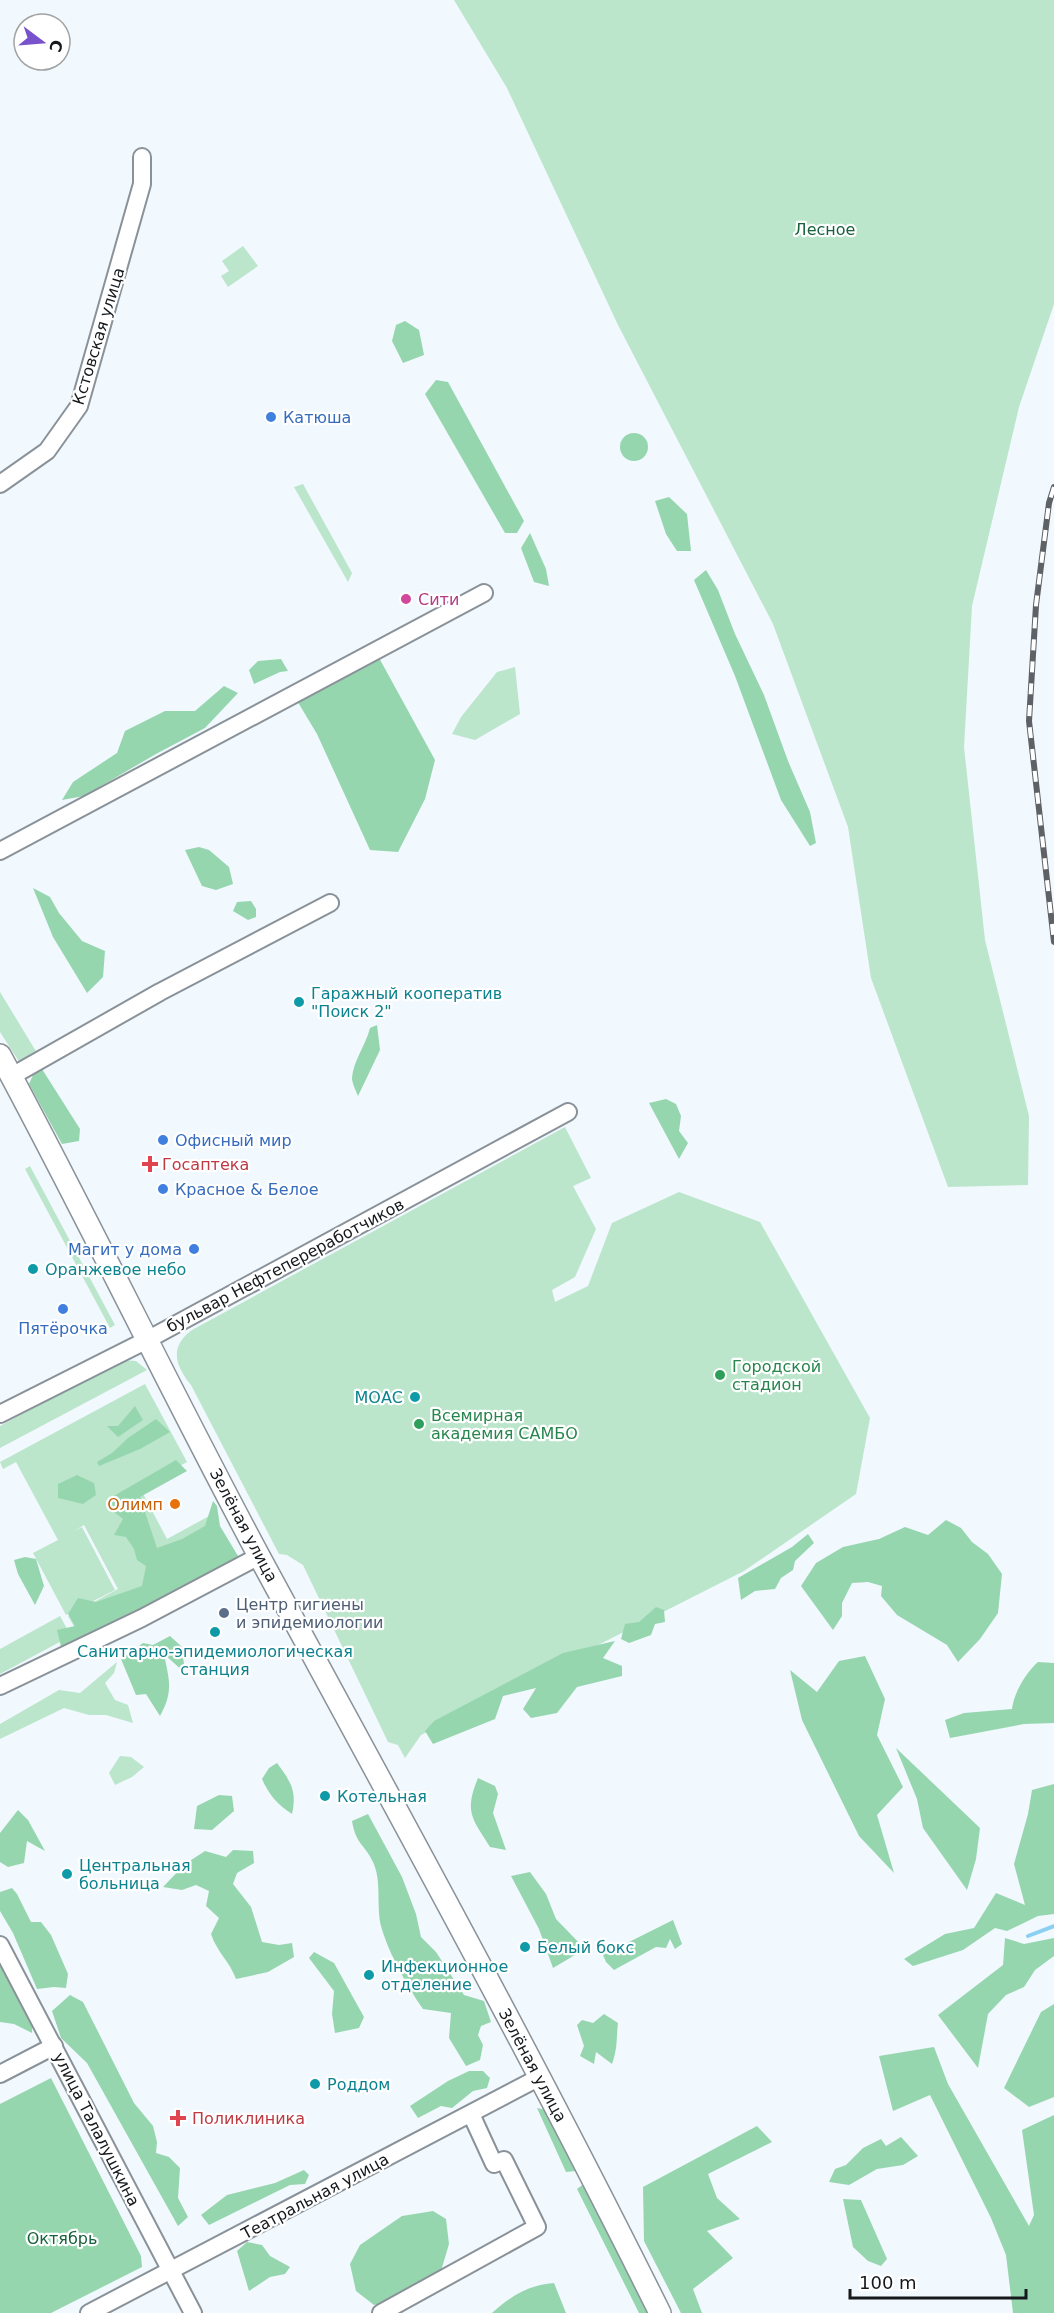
<svg xmlns="http://www.w3.org/2000/svg" width="1054" height="2313" font-family="'DejaVu Sans',sans-serif">
<style>
.green{fill:#bbe6cb}
.forest{fill:#96d6af}
.lines{fill:none;stroke-linecap:round;stroke-linejoin:round}
.stream{stroke:#8bd0f3;stroke-width:4}
.minor-casing{stroke:#8a9299;stroke-width:20}
.major-casing{stroke:#8a9299;stroke-width:24}
.minor{stroke:#fff;stroke-width:16}
.major{stroke:#fff;stroke-width:21}
.rail-casing{stroke:#5e6266;stroke-width:6}
.rail{stroke:#fff;stroke-width:4;stroke-dasharray:11;stroke-linecap:butt}
.shop-dot{fill:#3f7fe0;stroke:#fff;stroke-width:2}
.hotel-dot{fill:#d1479c;stroke:#fff;stroke-width:2}
.culture-dot{fill:#0f9aa8;stroke:#fff;stroke-width:2}
.health-dot{fill:#e0444e;stroke:#fff;stroke-width:2}
.leisure-dot{fill:#2e9e5b;stroke:#fff;stroke-width:2}
.food-dot{fill:#e8710a;stroke:#fff;stroke-width:2}
.service-dot{fill:#5c6f8a;stroke:#fff;stroke-width:2}
.labels{text-anchor:middle;stroke-width:4.5;stroke-linejoin:round;paint-order:stroke}
.park-label{font-size:16px;fill:#18613d;stroke:#fff}
.street-label{font-size:16px;fill:#16191c;stroke:#fff}
.shop-label{font-size:16px;fill:#366cbe;stroke:#fff;text-anchor:start}
.hotel-label{font-size:16px;fill:#b23c85;stroke:#fff;text-anchor:start}
.culture-label{font-size:16px;fill:#0d838f;stroke:#fff;text-anchor:start}
.health-label{font-size:16px;fill:#be3a42;stroke:#fff;text-anchor:start}
.leisure-label{font-size:16px;fill:#27864d;stroke:#fff;text-anchor:start}
.food-label{font-size:16px;fill:#c56008;stroke:#fff;text-anchor:end}
.service-label{font-size:16px;fill:#4e5e75;stroke:#fff;text-anchor:start}
</style>
<rect width="100%" height="100%" fill="#f1f8fe"/>
<!-- green -->
<g class="green">
<path d="M454,0h600v304l-35,103 -47,199 -8,141 21,193 44,176 -1,69 -80,2 -77,-209 -23,-151 -75,-203 -155,-299 -111,-237z"/>
<path d="M243,246l15,20 -30,21 -7,-11 8,-5 -7,-10z"/>
<path d="M303,484l49,89 -4,9 -54,-95z"/>
<path d="M515,667l5,47 -45,26 -23,-6 9,-17 36,-45z"/>
<path d="M0,992l37,61 -17,10 -20,-31z"/>
<path d="M565,1127l26,51 -18,8 23,43 -21,48 -23,13 3,12 33,-16 24,-63 67,-31 81,30 110,196 -14,76 -112,77 -323,164 -16,23 -7,-13 -10,-3 -85,-177 -16,-10 -8,-1 -88,-169c-16,-20 -22,-38 1,-55z"/>
<path d="M30,1166l85,159 -5,3 -85,-159z"/>
<path d="M122,1360l14,1 11,9 -147,78v-22z"/>
<path d="M145,1384l42,78 -47,26 27,51 44,-24 25,47 -153,80 -15,-26 50,-27 -34,-64 -10,6 8,-4 33,63 -49,25 -33,-62 25,-13 -42,-78 -13,7 -3,-7z"/>
<path d="M60,1616l11,20 -71,38v-25z"/>
<path d="M117,1662l-3,11 -9,10 10,17 13,5 5,18 -27,-8h-17l-25,-7 -64,31v-15l59,-34 21,3z"/>
<path d="M120,1756l11,1 13,10 -12,10 -17,8 -6,-12z"/>
</g>
<!-- forest -->
<g class="forest">
<path d="M405,321l14,9 5,25 -21,8 -11,-22 4,-16z"/>
<path d="M436,380l12,2 76,139 -7,12h-12l-80,-139z"/>
<circle cx="634" cy="447" r="14"/>
<path d="M669,497l18,17 4,37h-14l-11,-17 -11,-33z"/>
<path d="M530,533l16,36 3,17 -15,-4 -13,-34z"/>
<path d="M706,570l12,20 17,44 29,61 24,66 22,51 6,31 -6,3 -29,-46 -46,-124 -41,-96z"/>
<path d="M378,656l57,104 -10,39 -27,53 -28,-2 -53,-116 -21,-35z"/>
<path d="M281,659l7,12 -8,1 -26,12 -5,-14 9,-9z"/>
<path d="M224,686l14,7 -33,35 -49,26 -72,42 -22,4 11,-18 44,-29 8,-22 40,-20h30z"/>
<path d="M199,847l10,3 20,17 4,17 -17,6 -14,-4 -17,-36z"/>
<path d="M33,888l17,9 9,16 23,28 23,10 -2,26 -16,16 -34,-56z"/>
<path d="M251,901l5,8v8l-8,3 -15,-9 4,-9z"/>
<path d="M377,1025l3,25 -22,46c-2,-5 -6,-13 -6,-18 1,-17 14,-33 18,-50z"/>
<path d="M42,1069l38,60 -1,12 -17,3 -33,-60 4,-9z"/>
<path d="M666,1099l10,5 5,12 -2,15 9,12 -9,16 -30,-56z"/>
<path d="M135,1406l8,14 -25,17 -11,-11h11z"/>
<path d="M156,1419l14,13 -30,17 -41,17 -2,-4 15,-9 16,-15z"/>
<path d="M176,1460l11,11 -47,26 17,51 25,-9 23,-13 8,-25 4,5 3,20 21,35 -179,90 -5,-21 18,-4 -7,-12 10,-16 18,4 46,-16 4,-20 -9,-6 -3,-11 -8,-12 -12,-2 9,-16 -15,-12 4,-10z"/>
<path d="M77,1475l17,8 2,12 -13,9 -25,-6v-14z"/>
<path d="M946,1520l15,8 11,14 16,12 14,20 -4,39 -18,26 -22,23 -11,-17 -50,-30 -16,-19 1,-10 -14,-4 -16,1 -10,20v13l-9,14 -32,-44 15,-23 27,-16 36,-8 26,-12 23,8z"/>
<path d="M808,1534l6,9 -19,18 -2,9 -12,8 -6,11 -20,2 -14,9 -3,-22 54,-31z"/>
<path d="M25,1557l11,2 8,27 -9,19 -17,-31 -4,-14z"/>
<path d="M656,1607l8,3 1,12 -10,2 -4,11 -22,8 -8,-4 4,-15 14,-2z"/>
<path d="M170,1636l12,11 3,26 -21,-19c5,26 10,37 -4,62l-14,-22 -10,1 -15,-36 22,-16 10,2z"/>
<path d="M615,1641l-12,17 19,8v10l-45,11 -20,26 -26,5 -8,-9 13,-21 -33,8 -8,23 -62,25 -8,-13 9,-10 129,-68z"/>
<path d="M865,1656l20,43 -8,36 26,52 -26,28 17,58 -35,-37 -57,-116 -12,-50 27,22 22,-31z"/>
<path d="M1038,1662l16,1v60l-30,1 -74,14 -5,-18 19,-7 48,-4c2,-17 14,-36 26,-47z"/>
<path d="M896,1748l84,80 -4,31 -9,31 -44,-62 -6,-29z"/>
<path d="M277,1763c14,19 20,28 15,51 -14,-9 -23,-19 -30,-35l7,-11z"/>
<path d="M478,1778l17,8 3,8 -5,19 13,37 -16,-3c-18,-29 -26,-35 -12,-69z"/>
<path d="M1054,1784v130l-16,2 -31,15 -12,-3 -32,22 -50,16 -9,-7 41,-25 29,-6 22,-35 29,12 -11,-41 14,-50 4,-24z"/>
<path d="M219,1795l13,1 2,15 -22,19 -18,-1 3,-23z"/>
<path d="M18,1810l10,10 17,31 -18,-10 -3,22 -16,4 -8,-5v-29z"/>
<path d="M368,1814l34,63 14,37 5,23 15,15 28,43 20,6 7,21 -10,4 -3,9 5,10 -3,15 -14,6 -17,-28 2,-25 -28,-4c-16,-23 -35,-57 -42,-83 -5,-20 1,-45 -8,-64 -9,-19 -17,-17 -21,-41z"/>
<path d="M233,1850l20,1 1,12 -17,10 -4,11 18,23 11,35 17,3 13,-2 2,14 -26,15 -32,7c-6,-17 -19,-27 -25,-45l8,-16 -13,-12 3,-15 -13,-6 -14,5 -19,-3 22,-23 20,-13 21,6z"/>
<path d="M530,1872l16,22 10,25 29,30 -32,19 -14,-39 -28,-53z"/>
<path d="M12,1888l5,6 14,28h10l10,13 17,39 -2,14 -12,-1 -17,2 -24,-56 -13,-22v-19z"/>
<path d="M673,1920l9,24 -7,5 -5,-10 -4,9 -10,-1 -42,23 -8,-8 -3,-7z"/>
<path d="M1005,1938l19,6 30,-6v18l-19,14 -11,17 -18,8 -18,19 -10,54 -40,-53 65,-50z"/>
<path d="M314,1952l20,11 30,54 -5,11 -24,5 -3,-19 2,-23 -25,-33z"/>
<path d="M0,1955l33,58 -1,20 -18,-9 -14,-2z"/>
<path d="M70,1995l13,7 51,101 19,23 4,16 -1,11 13,4 11,11 -2,30 10,19 -10,9 -91,-163 -26,-25 -9,-27z"/>
<path d="M1054,2004v93l-25,10 -25,-19 37,-76z"/>
<path d="M604,2014l14,9c-2,17 0,24 -6,41l-16,-12 -2,12 -14,-8 4,-10 -7,-21 5,-5 11,3z"/>
<path d="M934,2047l14,37 81,142 5,-11 -12,-85 32,-15v198h-41l-7,-58 -15,-37 -61,-123 -37,16 -14,-55z"/>
<path d="M469,2071h14l7,7 -3,10 -14,3 -21,17 -11,-2 -23,12 -8,-12 38,-25z"/>
<path d="M51,2078l90,178 1,11 -91,46h-51v-209z"/>
<path d="M537,2108l9,2 30,61 -10,1z"/>
<path d="M757,2126l15,16 -64,32 9,24 23,21 -33,12 26,27 -40,31 9,24h-21l-37,-72 -1,-54z"/>
<path d="M901,2137l17,19 -15,9 -26,4 -28,16 -20,-3 6,-13 11,-4 17,-17 18,-9 5,7z"/>
<path d="M304,2170l5,5 -4,9 -15,1 -81,40 -8,-10 26,-20 48,-12z"/>
<path d="M585,2183l66,130h-12l-62,-124z"/>
<path d="M843,2199l18,1 26,59 -6,7 -13,-5 -15,-14z"/>
<path d="M433,2211l13,8 3,25 -11,37 -30,16 -34,8 -18,-14 -6,-27 10,-19 42,-29z"/>
<path d="M247,2242l15,3 8,11 20,11 -5,7 -15,3 -21,14 -12,-40z"/>
<path d="M554,2283l12,30h-74c19,-17 36,-28 62,-30z"/>
</g>
<g class="lines">
<!-- stream -->
<path class="stream" d="M1028,1936l26,-10"/>
<!-- minor casing -->
<g class="minor-casing">
<g id="minor">
<path d="M0,484l47,-33 32,-45 63,-222v-27"/>
<path d="M0,851l484,-258"/>
<path d="M12,1076l148,-84 170,-89"/>
<path d="M0,1414l147,-74 421,-228"/>
<path d="M0,1686l142,-68 117,-62"/>
<path d="M0,1945l193,368"/>
<path d="M0,2074l54,-28"/>
<path d="M89,2313l451,-236"/>
<path d="M381,2313l156,-86 -33,-67 -10,4 -23,-50"/>
</g>
</g>
<!-- major casing -->
<g class="major-casing">
<path id="major" d="M0,1055c89,165 170,335 259,501 136,251 274,501 401,757"/>
</g>
<!-- minor -->
<use href="#minor" class="minor"/>
<!-- major -->
<use href="#major" class="major"/>
<!-- rail casing -->
<g class="rail-casing">
<path id="rail" d="M1054,487l-5,16 -13,102 -7,116 25,221"/>
</g>
<!-- rail -->
<use href="#rail" class="rail"/>
</g>
<!-- markers -->
<g class="shop-dot">
<circle cx="271" cy="417" r="6"/>
<circle cx="163" cy="1140" r="6"/>
<circle cx="163" cy="1189" r="6"/>
<circle cx="194" cy="1249" r="6"/>
<circle cx="63" cy="1309" r="6"/>
</g>
<circle class="hotel-dot" cx="406" cy="599" r="6"/>
<g class="culture-dot">
<circle cx="299" cy="1002" r="6"/>
<circle cx="33" cy="1269" r="6"/>
<circle cx="415" cy="1397" r="6"/>
<circle cx="215" cy="1632" r="6"/>
<circle cx="325" cy="1796" r="6"/>
<circle cx="67" cy="1874" r="6"/>
<circle cx="525" cy="1947" r="6"/>
<circle cx="369" cy="1975" r="6"/>
<circle cx="315" cy="2084" r="6"/>
</g>
<g class="health-dot">
<path d="M147 1155h6v6h6v6h-6v6h-6v-6h-6v-6h6z"/>
<path d="M175 2109h6v6h6v6h-6v6h-6v-6h-6v-6h6z"/>
</g>
<g class="leisure-dot">
<circle cx="720" cy="1375" r="6"/>
<circle cx="419" cy="1424" r="6"/>
</g>
<circle class="food-dot" cx="175" cy="1504" r="6"/>
<circle class="service-dot" cx="224" cy="1613" r="6"/>
<g class="labels">
<!-- park labels -->
<g class="park-label">
<text x="825" y="235">Лесное</text>
<text x="62" y="2244">Октябрь</text>
</g>
<!-- street labels -->
<g class="street-label">
<text transform="translate(98 336) rotate(-73)" y="6">Кстовская улица</text>
<text transform="translate(285 1265) rotate(-28)" y="6">бульвар Нефтепереработчиков</text>
<text transform="translate(244 1525) rotate(62)" y="6">Зелёная улица</text>
<text transform="translate(533 2065) rotate(62)" y="6">Зелёная улица</text>
<text transform="translate(97 2129) rotate(63)" y="6">улица Талалушкина</text>
<text transform="translate(315 2196) rotate(-28)" y="6">Театральная улица</text>
</g>
<!-- shop labels -->
<g class="shop-label">
<text x="283" y="423">Катюша</text>
<text x="175" y="1146">Офисный мир</text>
<text x="175" y="1195">Красное &amp; Белое</text>
<text x="182" y="1255" text-anchor="end">Магит у дома</text>
<text x="63" y="1334" text-anchor="middle">Пятёрочка</text>
</g>
<!-- hotel labels -->
<g class="hotel-label">
<text x="418" y="605">Сити</text>
</g>
<!-- culture labels -->
<g class="culture-label">
<text x="311" y="999">Гаражный кооператив<tspan x="311" dy="18">"Поиск 2"</tspan></text>
<text x="45" y="1275">Оранжевое небо</text>
<text x="403" y="1403" text-anchor="end">МОАС</text>
<text x="215" y="1657" text-anchor="middle">Санитарно-эпидемиологическая<tspan x="215" dy="18">станция</tspan></text>
<text x="337" y="1802">Котельная</text>
<text x="79" y="1871">Центральная<tspan x="79" dy="18">больница</tspan></text>
<text x="537" y="1953">Белый бокс</text>
<text x="381" y="1972">Инфекционное<tspan x="381" dy="18">отделение</tspan></text>
<text x="327" y="2090">Роддом</text>
</g>
<!-- health labels -->
<g class="health-label">
<text x="162" y="1170">Госаптека</text>
<text x="192" y="2124">Поликлиника</text>
</g>
<!-- leisure labels -->
<g class="leisure-label">
<text x="732" y="1372">Городской<tspan x="732" dy="18">стадион</tspan></text>
<text x="431" y="1421">Всемирная<tspan x="431" dy="18">академия САМБО</tspan></text>
</g>
<!-- food labels -->
<g class="food-label">
<text x="163" y="1510">Олимп</text>
</g>
<!-- service labels -->
<g class="service-label">
<text x="236" y="1610">Центр гигиены<tspan x="236" dy="18">и эпидемиологии</tspan></text>
</g>
</g>
<!-- north arrow -->
<g transform="translate(42 42) rotate(106)"><circle r="28" fill="#ffffff" stroke="#a2a3a4" stroke-width="1.5"/>
<path d="M0-4.5L10 22L0 15L-10 22Z" fill="#7852cc"/>
<text y="-9" font-size="16" font-weight="bold" text-anchor="middle" fill="#16191c">С</text>
</g>
<!-- scale -->
<path d="M850 2289v9h176v-9" fill="none" stroke="#16191c" stroke-width="3"/>
<text x="859" y="2289" font-size="18" fill="#16191c" stroke="#ffffff" stroke-width="4.5" paint-order="stroke">100 m</text>
</svg>
